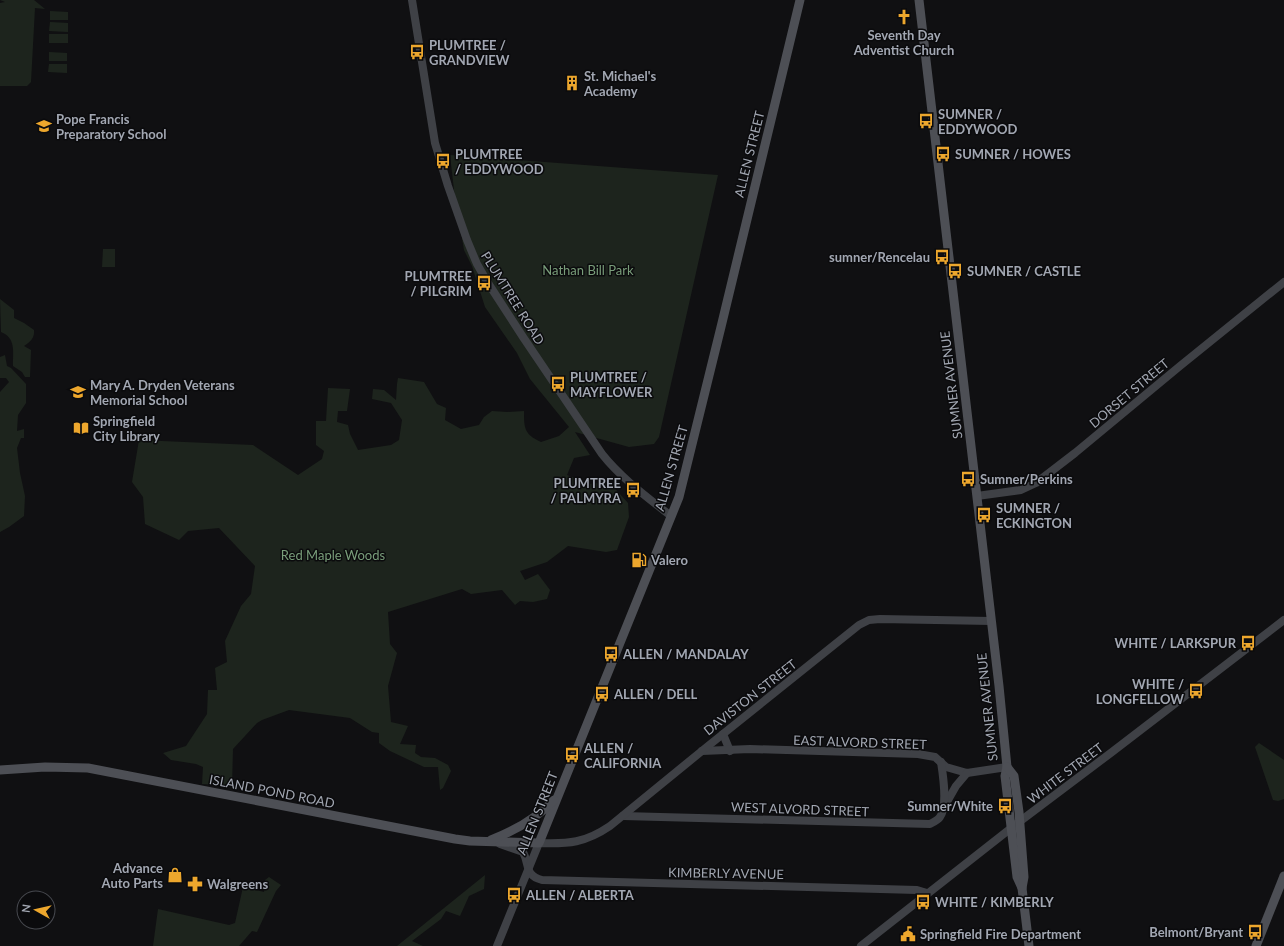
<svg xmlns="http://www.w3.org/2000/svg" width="1284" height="946" font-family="Lato,sans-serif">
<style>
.green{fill:#1d241d}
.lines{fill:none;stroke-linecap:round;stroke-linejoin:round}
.secondary{stroke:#3f4146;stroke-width:8}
.primary{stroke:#4d4f55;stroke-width:9}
.labels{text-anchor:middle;stroke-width:3;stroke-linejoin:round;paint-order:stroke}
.poi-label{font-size:13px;font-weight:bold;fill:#a2a7b2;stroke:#0b0b0d;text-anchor:start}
.street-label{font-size:13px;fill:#a2a7b2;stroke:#0b0b0d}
.park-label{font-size:13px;fill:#799d7a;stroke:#0b0b0d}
</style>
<rect width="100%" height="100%" fill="#101012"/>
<!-- green -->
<g class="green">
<path d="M0,0h34l11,9 -10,-1 -4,74 -4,4h-27v-83l5,-1z"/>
<path d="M50,11l18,1v8h-18z"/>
<path d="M50,22l18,1v9l-19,-1z"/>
<rect x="49" y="34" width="19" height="9"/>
<path d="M49,52l18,1v8h-18z"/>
<path d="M49,64h18v9l-19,-1z"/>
<path d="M450,155l268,20 -59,262 -5,7 -25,3 -54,-15 15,23 -16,3 -7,17 22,9 20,-2 19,21 1,14 -12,33 -11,2 -38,-6 -21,16 -27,9 5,9 13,-6 12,16 -3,9 -14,3 -13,-1 -5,4 -13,-15 -31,4 -9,-5 -74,23 2,32 7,9 -9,33 3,36 17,4 -8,18 16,1 -1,8 6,4 14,1 13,7 3,6 -8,17 -3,2 -2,-23h-14l-34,-16 -11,-8v-10l-7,-1 -22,-14 -61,-8 -27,10 -5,3 -24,26 -1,37 -30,-2 1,-17 -7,-3 -25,-4 -8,-7 23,-7 21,-32 1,-24h9l-2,-22 12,-6 -2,-21 16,-35 10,-12 4,-28 -36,-38 -31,3 -9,9 -34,-16 -2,-27 -11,-15 7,-42 114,5 45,30 24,-16 2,-8 -8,-6v-24h10l2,-33 22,1 -3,22h-9l-1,11 11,3 2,9 8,16 33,-5 8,-5 3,-20 -11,-17 -19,-4 1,-10 11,1 12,10 1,-16 1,-6 26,4 13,22 9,4 -1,12 16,9 18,-4 5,-8 8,-6 15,1 17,-1c0,17 0,23 17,31l18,-6 10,-9 -39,-48 -13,-26 -32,-46 -13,-41 -8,-16 -10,-60z"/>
<path d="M103,249h12v18h-13z"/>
<path d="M0,299l14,11v8l10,5 10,7c1,8 -4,12 -10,16l7,4 -1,27h-5l-3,-5 -9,-6c0,-15 3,-28 -12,-34z"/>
<path d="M5,355l2,11 4,2 15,16v19l-8,12 -1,16 7,-2v9h-3l-4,10 3,25 5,23 -1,20 -15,11 -9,5v-140l9,-10 -3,-4h-6v-21z"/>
<path d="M1259,743l25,17v39l-6,2 -5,-1 -18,-53z"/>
<path d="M485,875l-1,14 -15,7 -9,20 -14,-5 -5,8 -29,22 11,5h-26z"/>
<path d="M269,877l12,8 -5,6 -19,41 -5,-1 -13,15h-86l5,-37 71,16 6,-2 8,-36 21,5 1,-12z"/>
</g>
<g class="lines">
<!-- secondary -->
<g class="secondary">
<path d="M412,0l23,143 13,43 19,54 10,24 11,19 35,54 79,117c19,24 45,43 69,62"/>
<path d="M977,496l44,-6 15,-7 39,-30 105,-87 104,-84"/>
<path d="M723,734l7,17"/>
<path d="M702,751l48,-2 168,5 17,3 11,10 21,6 40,-6"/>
<path d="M944,807l12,-21 11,-13"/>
<path d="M623,816l307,8c4,-2 8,-4 10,-7 8,-11 3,-42 1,-55"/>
<path d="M500,844l23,8c7,13 1,23 19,28l375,10 10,3"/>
<path d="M497,946l42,-103c30,1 46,0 71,-17l98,-80 151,-121 10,-5 11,-1 111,2"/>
<path d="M861,946l158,-124 93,-70 172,-132"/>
</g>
<!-- primary -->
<g class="primary">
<path d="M919,0l80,686 8,81 -2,9 12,101 5,11 7,58"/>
<path d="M1007,767l7,9 5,36 5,65 -2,11"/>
<path d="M0,770l45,-3 43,1 367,71 15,2 69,2 140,-346 42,-170 79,-327"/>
<path d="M491,840c23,-9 46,-22 63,-40"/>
<path d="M1256,946l28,-70"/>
</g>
</g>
<!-- icons -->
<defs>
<g id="church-bare" transform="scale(1.2)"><path d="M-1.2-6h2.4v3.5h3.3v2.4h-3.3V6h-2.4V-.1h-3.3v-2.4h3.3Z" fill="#eda72d" stroke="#0b0b0d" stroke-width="2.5" paint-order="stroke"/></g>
<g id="bus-bare" transform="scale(1.2)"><path d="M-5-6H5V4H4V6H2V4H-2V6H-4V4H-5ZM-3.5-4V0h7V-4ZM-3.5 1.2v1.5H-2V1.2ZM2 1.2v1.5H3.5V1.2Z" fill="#eda72d" stroke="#0b0b0d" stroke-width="2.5" paint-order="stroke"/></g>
<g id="building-bare" transform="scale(1.2)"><path d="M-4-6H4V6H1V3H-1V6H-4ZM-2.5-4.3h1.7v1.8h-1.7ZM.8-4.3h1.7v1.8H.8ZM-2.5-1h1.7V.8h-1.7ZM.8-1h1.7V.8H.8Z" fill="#eda72d" stroke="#0b0b0d" stroke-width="2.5" paint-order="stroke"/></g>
<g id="school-bare" transform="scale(1.2)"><path d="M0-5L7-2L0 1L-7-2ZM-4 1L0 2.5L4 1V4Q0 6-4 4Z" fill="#eda72d" stroke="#0b0b0d" stroke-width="2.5" paint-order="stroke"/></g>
<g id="library-bare" transform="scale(1.2)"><path d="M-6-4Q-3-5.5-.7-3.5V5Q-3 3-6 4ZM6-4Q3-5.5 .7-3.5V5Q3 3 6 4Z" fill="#eda72d" stroke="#0b0b0d" stroke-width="2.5" paint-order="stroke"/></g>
<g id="fuel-bare" transform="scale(1.2)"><path d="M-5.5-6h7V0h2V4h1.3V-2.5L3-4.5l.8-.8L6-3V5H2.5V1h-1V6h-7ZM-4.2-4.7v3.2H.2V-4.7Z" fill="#eda72d" stroke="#0b0b0d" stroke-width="2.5" paint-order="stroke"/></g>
<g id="shop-bare" transform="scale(1.2)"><path d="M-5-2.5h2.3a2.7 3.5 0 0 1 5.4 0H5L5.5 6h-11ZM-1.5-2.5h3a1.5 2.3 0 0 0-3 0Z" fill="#eda72d" stroke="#0b0b0d" stroke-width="2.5" paint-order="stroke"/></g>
<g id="pharmacy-bare" transform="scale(1.2)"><path d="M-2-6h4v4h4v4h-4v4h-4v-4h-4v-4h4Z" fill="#eda72d" stroke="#0b0b0d" stroke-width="2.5" paint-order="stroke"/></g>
<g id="civic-bare" transform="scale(1.2)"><path d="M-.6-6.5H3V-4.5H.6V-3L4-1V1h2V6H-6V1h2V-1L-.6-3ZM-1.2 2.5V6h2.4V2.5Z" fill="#eda72d" stroke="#0b0b0d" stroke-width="2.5" paint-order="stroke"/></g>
</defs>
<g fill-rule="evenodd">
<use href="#church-bare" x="904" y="17"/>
<use href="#bus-bare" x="417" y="52"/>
<use href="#building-bare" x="572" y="83"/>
<use href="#bus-bare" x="926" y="121"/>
<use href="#school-bare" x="44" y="126"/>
<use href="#bus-bare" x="943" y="154"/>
<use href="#bus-bare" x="443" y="161"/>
<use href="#bus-bare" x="942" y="257"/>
<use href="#bus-bare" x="955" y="271"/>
<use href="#bus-bare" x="484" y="283"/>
<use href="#bus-bare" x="558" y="384"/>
<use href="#school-bare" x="78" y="392"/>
<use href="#library-bare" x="81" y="428"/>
<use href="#bus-bare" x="968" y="479"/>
<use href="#bus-bare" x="633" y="490"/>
<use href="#bus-bare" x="984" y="515"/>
<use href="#fuel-bare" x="639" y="560"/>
<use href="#bus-bare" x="1248" y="643"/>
<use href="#bus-bare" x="611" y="654"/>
<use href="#bus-bare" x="1196" y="691"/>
<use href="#bus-bare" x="602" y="694"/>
<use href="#bus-bare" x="572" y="755"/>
<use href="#bus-bare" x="1005" y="806"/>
<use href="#shop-bare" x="175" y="875"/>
<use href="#pharmacy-bare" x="195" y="884"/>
<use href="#bus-bare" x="514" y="895"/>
<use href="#bus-bare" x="923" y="902"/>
<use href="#bus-bare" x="1255" y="932"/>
<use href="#civic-bare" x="908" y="934"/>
</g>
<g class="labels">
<!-- poi labels -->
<g class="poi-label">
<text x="904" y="40" text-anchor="middle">Seventh Day<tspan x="904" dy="15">Adventist Church</tspan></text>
<text x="429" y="50">PLUMTREE /<tspan x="429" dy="15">GRANDVIEW</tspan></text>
<text x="584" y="81">St. Michael's<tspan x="584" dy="15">Academy</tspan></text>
<text x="938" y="119">SUMNER /<tspan x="938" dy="15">EDDYWOOD</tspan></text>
<text x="56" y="124">Pope Francis<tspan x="56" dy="15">Preparatory School</tspan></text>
<text x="455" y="159">PLUMTREE<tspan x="455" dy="15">/ EDDYWOOD</tspan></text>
<text x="955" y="159">SUMNER / HOWES</text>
<text x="930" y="262" text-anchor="end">sumner/Rencelau</text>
<text x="967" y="276">SUMNER / CASTLE</text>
<text x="472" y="281" text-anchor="end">PLUMTREE<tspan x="472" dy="15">/ PILGRIM</tspan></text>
<text x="570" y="382">PLUMTREE /<tspan x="570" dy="15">MAYFLOWER</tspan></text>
<text x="90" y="390">Mary A. Dryden Veterans<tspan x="90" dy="15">Memorial School</tspan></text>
<text x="93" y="426">Springfield<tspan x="93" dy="15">City Library</tspan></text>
<text x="980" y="484">Sumner/Perkins</text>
<text x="621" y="488" text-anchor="end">PLUMTREE<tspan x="621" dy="15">/ PALMYRA</tspan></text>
<text x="996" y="513">SUMNER /<tspan x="996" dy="15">ECKINGTON</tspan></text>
<text x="651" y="565">Valero</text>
<text x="1236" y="648" text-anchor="end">WHITE / LARKSPUR</text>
<text x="623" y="659">ALLEN / MANDALAY</text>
<text x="1184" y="689" text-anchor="end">WHITE /<tspan x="1184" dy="15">LONGFELLOW</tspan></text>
<text x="614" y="699">ALLEN / DELL</text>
<text x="584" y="753">ALLEN /<tspan x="584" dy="15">CALIFORNIA</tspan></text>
<text x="993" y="811" text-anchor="end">Sumner/White</text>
<text x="163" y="873" text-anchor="end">Advance<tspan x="163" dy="15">Auto Parts</tspan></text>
<text x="207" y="889">Walgreens</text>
<text x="526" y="900">ALLEN / ALBERTA</text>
<text x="935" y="907">WHITE / KIMBERLY</text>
<text x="1243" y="937" text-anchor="end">Belmont/Bryant</text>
<text x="920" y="939">Springfield Fire Department</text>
</g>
<!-- street labels -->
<g class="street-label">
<text transform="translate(749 154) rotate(-76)" y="5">ALLEN STREET</text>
<text transform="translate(513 298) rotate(58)" y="5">PLUMTREE ROAD</text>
<text transform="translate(951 385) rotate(-97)" y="5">SUMNER AVENUE</text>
<text transform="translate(1129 393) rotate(-40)" y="5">DORSET STREET</text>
<text transform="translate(671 468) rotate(-74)" y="5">ALLEN STREET</text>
<text transform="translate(750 697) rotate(-38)" y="5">DAVISTON STREET</text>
<text transform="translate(987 707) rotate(-96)" y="5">SUMNER AVENUE</text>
<text transform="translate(860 742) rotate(2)" y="5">EAST ALVORD STREET</text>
<text transform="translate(1065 773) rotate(-37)" y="5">WHITE STREET</text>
<text transform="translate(272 791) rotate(11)" y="5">ISLAND POND ROAD</text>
<text transform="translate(800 809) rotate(2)" y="5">WEST ALVORD STREET</text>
<text transform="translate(537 813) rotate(-68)" y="5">ALLEN STREET</text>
<text transform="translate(726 873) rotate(1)" y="5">KIMBERLY AVENUE</text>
</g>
<!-- park labels -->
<g class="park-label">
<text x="588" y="275">Nathan Bill Park</text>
<text x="333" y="560">Red Maple Woods</text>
</g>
</g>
<!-- north arrow -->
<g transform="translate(36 910) rotate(278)"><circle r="19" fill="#0b0b0d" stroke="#47494f"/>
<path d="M0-3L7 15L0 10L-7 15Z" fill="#eda72d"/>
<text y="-6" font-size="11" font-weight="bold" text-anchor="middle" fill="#a2a7b2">N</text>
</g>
</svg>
